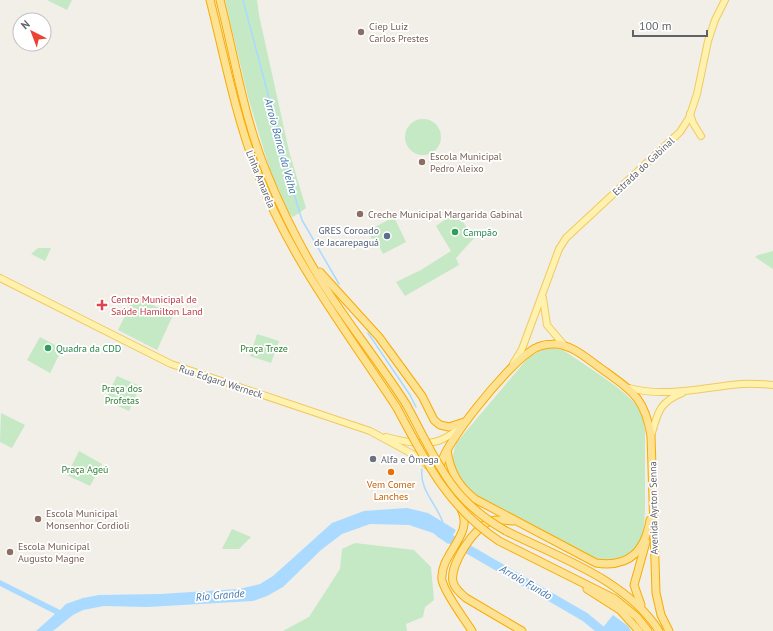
<svg xmlns="http://www.w3.org/2000/svg" width="773" height="631" font-family="'PT Sans',sans-serif">
<style>
.green{fill:#c5e8c5}
.water{fill:#aadaff}
.lines{fill:none;stroke-linecap:round;stroke-linejoin:round}
.stream{stroke:#aadaff;stroke-width:1.5}
.river{stroke:#aadaff;stroke-width:9}
.major-casing{stroke:#f2c960;stroke-width:8}
.highway-casing{stroke:#f9ab00;stroke-width:9}
.major{stroke:#fff2af;stroke-width:6}
.highway{stroke:#fde293;stroke-width:7}
.highway-bridge-casing{stroke:#f9ab00;stroke-width:9;stroke-linecap:butt}
.highway-bridge{stroke:#fde293;stroke-width:7}
.education-dot{fill:#8d6e63;stroke:#fff;stroke-width:1.5}
.leisure-dot{fill:#2e9e5b;stroke:#fff;stroke-width:1.5}
.service-dot{fill:#5c6f8a;stroke:#fff;stroke-width:1.5}
.health-dot{fill:#e0444e;stroke:#fff;stroke-width:1.5}
.worship-dot{fill:#6b7280;stroke:#fff;stroke-width:1.5}
.food-dot{fill:#e8710a;stroke:#fff;stroke-width:1.5}
.labels{text-anchor:middle;stroke-width:3.5;stroke-linejoin:round;paint-order:stroke}
.education-label{font-size:10px;fill:#785e54;stroke:#fff;text-anchor:start}
.street-label{font-size:10px;fill:#5f6368;stroke:#fff}
.service-label{font-size:10px;fill:#4e5e75;stroke:#fff;text-anchor:end}
.leisure-label{font-size:10px;fill:#27864d;stroke:#fff;text-anchor:start}
.health-label{font-size:10px;fill:#be3a42;stroke:#fff;text-anchor:start}
.park-label{font-size:10px;fill:#348238;stroke:#fff}
.worship-label{font-size:10px;fill:#5b616d;stroke:#fff;text-anchor:start}
.food-label{font-size:10px;fill:#c56008;stroke:#fff}
.water-label{font-size:11px;font-style:italic;fill:#4174aa;stroke:#fff}
</style>
<rect width="100%" height="100%" fill="#f1efe8"/>
<!-- green -->
<g class="green">
<path d="M47,0h25l-5,10z"/>
<path d="M225,0h32l2,15 30,136 17,57 -13,9 -9,-8 -5,-20 -9,-13 -1,-9 -21,-70z"/>
<circle cx="423" cy="137" r="18"/>
<path d="M456,212l18,26 -18,20 3,7 -54,31 -9,-14 25,-12 30,-19 -15,-25z"/>
<path d="M394,217l12,25 -23,12 -8,-16 -3,1 -5,-8z"/>
<path d="M38,248h13l-6,13 -14,-7z"/>
<path d="M773,251v18l-18,-12 3,-2z"/>
<path d="M135,296l38,19 -16,35 -39,-20z"/>
<path d="M257,334l22,7 -8,22 -21,-7z"/>
<path d="M40,337l22,12 -12,24 -23,-13z"/>
<path d="M554,348l9,2c18,13 67,42 77,60 3,6 4,13 5,21 0,19 0,39 0,58 0,35 3,80 -48,70l-119,-62c-19,-15 -32,-32 -21,-55l71,-84 16,-9z"/>
<path d="M117,376l23,10 -11,25 -24,-11z"/>
<path d="M1,413l24,12 -13,23 -12,-6z"/>
<path d="M79,451l23,13 -12,22 -23,-11z"/>
<path d="M232,529l19,8 -12,12h-17z"/>
<path d="M355,543l59,7 17,17 3,33 -9,7 -2,10 -17,7 1,7h-124l26,-14 31,-48 2,-20z"/>
</g>
<!-- water -->
<g class="water">
<path d="M407,508l21,5 28,17 -8,14 -15,-11 -24,-8 -39,-1 -28,10 -21,16 -38,37 -16,9 -14,5 -106,6 -43,-1 -21,4 -10,5 -20,16h-17l19,-17 -55,-28v-6l60,30 6,-6 17,-6 16,-3 61,-1 79,-5 21,-5 13,-8 59,-53 32,-12z"/>
<path d="M613,615l15,11 3,5h-31z"/>
</g>
<g class="lines">
<!-- stream -->
<g class="stream">
<path d="M243,0l54,204 5,16 37,64"/>
<path d="M368,333l42,62 6,12"/>
<path d="M422,469c-3,21 15,35 21,54"/>
</g>
<!-- river -->
<path class="river" d="M440,533l145,84 17,14"/>
<!-- major casing -->
<g class="major-casing">
<g id="major">
<path d="M690,114l3,9 8,13"/>
<path d="M0,278l171,86 199,67 48,26 10,9"/>
<path d="M543,298l4,27 17,20"/>
<path d="M513,364l9,-15 37,-100 7,-11 114,-106 9,-14 8,-24 11,-53 7,-21 10,-20"/>
<path d="M629,388c38,10 75,-1 113,-4 10,-1 21,0 31,1"/>
<path d="M651,436c7,-23 7,-33 31,-43"/>
<path d="M386,437c27,7 52,13 73,-10"/>
</g>
</g>
<!-- highway casing -->
<g class="highway-casing">
<g id="highway">
<path d="M210,0c14,55 25,113 45,166 32,89 91,164 142,242"/>
<path d="M220,0c15,58 24,120 48,176 15,37 34,74 55,108 26,41 57,79 83,120"/>
<path d="M320,272l59,65 43,59 12,24 6,5 9,2 15,-5"/>
<path d="M447,450c3,21 11,36 28,49l121,64c33,5 49,-12 54,-43"/>
<path d="M447,487c-4,-6 -8,-12 -7,-19 2,-23 68,-102 88,-115 7,-6 16,-9 25,-9 19,-1 38,18 53,28 29,21 39,28 45,64l5,157 5,22 8,16"/>
<path d="M461,509c14,26 -22,45 -19,71 2,12 23,40 30,51"/>
<path d="M513,521c-7,-1 -15,-2 -22,0 -16,5 -42,44 -38,61 2,7 8,12 13,16l56,33"/>
<path d="M506,531c52,26 121,49 153,100"/>
<path d="M499,541l116,58 22,18 11,14"/>
<path d="M587,589l33,21 19,21"/>
<path d="M641,605l-7,-20 12,-43"/>
</g>
</g>
<!-- major -->
<use href="#major" class="major"/>
<!-- highway -->
<use href="#highway" class="highway"/>
<!-- highway-bridge casing -->
<g class="highway-bridge-casing">
<g id="highway-bridge">
<path d="M406,404c15,27 35,71 56,93 13,14 28,25 44,34"/>
<path d="M397,408c29,54 50,98 102,133"/>
</g>
</g>
<!-- highway-bridge -->
<use href="#highway-bridge" class="highway-bridge"/>
</g>
<!-- markers -->
<g class="education-dot">
<circle cx="361" cy="32" r="4"/>
<circle cx="422" cy="162" r="4"/>
<circle cx="360" cy="214" r="4"/>
<circle cx="38" cy="519" r="4"/>
<circle cx="10" cy="552" r="4"/>
</g>
<g class="leisure-dot">
<circle cx="455" cy="232" r="4"/>
<circle cx="48" cy="348" r="4"/>
</g>
<circle class="service-dot" cx="387" cy="236" r="4"/>
<path class="health-dot" d="M100 299h4v4h4v4h-4v4h-4v-4h-4v-4h4z"/>
<circle class="worship-dot" cx="373" cy="459" r="4"/>
<circle class="food-dot" cx="391" cy="472" r="4"/>
<g class="labels">
<!-- education labels -->
<g class="education-label">
<text x="369" y="30">Ciep Luiz<tspan x="369" dy="12">Carlos Prestes</tspan></text>
<text x="430" y="160">Escola Municipal<tspan x="430" dy="12">Pedro Aleixo</tspan></text>
<text x="368" y="218">Creche Municipal Margarida Gabinal</text>
<text x="46" y="517">Escola Municipal<tspan x="46" dy="12">Monsenhor Cordioli</tspan></text>
<text x="18" y="550">Escola Municipal<tspan x="18" dy="12">Augusto Magne</tspan></text>
</g>
<!-- street labels -->
<g class="street-label">
<text transform="translate(643 166) rotate(-43)" y="4">Estrada do Gabinal</text>
<text transform="translate(261 179) rotate(68)" y="4">Linha Amarela</text>
<text transform="translate(221 381) rotate(18)" y="4">Rua Edgard Werneck</text>
<text transform="translate(653 508) rotate(-91)" y="4">Avenida Ayrton Senna</text>
</g>
<!-- service labels -->
<g class="service-label">
<text x="379" y="234">GRES Coroado<tspan x="379" dy="12">de Jacarepaguá</tspan></text>
</g>
<!-- leisure labels -->
<g class="leisure-label">
<text x="463" y="236">Campão</text>
<text x="56" y="352">Quadra da CDD</text>
</g>
<!-- health labels -->
<g class="health-label">
<text x="111" y="303">Centro Municipal de<tspan x="111" dy="12">Saúde Hamilton Land</tspan></text>
</g>
<!-- park labels -->
<g class="park-label">
<text x="264" y="352">Praça Treze</text>
<text x="122" y="392">Praça dos<tspan x="122" dy="12">Profetas</tspan></text>
<text x="85" y="473">Praça Ageú</text>
</g>
<!-- worship labels -->
<g class="worship-label">
<text x="381" y="463">Alfa e Ômega</text>
</g>
<!-- food labels -->
<g class="food-label">
<text x="391" y="488">Vem Comer<tspan x="391" dy="12">Lanches</tspan></text>
</g>
<!-- water labels -->
<g class="water-label">
<text transform="translate(281 146) rotate(75)" y="4">Arroio Banca da Velha</text>
<text transform="translate(526 582) rotate(30)" y="4">Arroio Fundo</text>
<text transform="translate(220 595) rotate(-5)" y="4">Rio Grande</text>
</g>
</g>
<!-- north arrow -->
<g transform="translate(32 32) rotate(318)"><circle r="19" fill="#ffffff" stroke="#bfc1c3"/>
<path d="M0-3L7 15L0 10L-7 15Z" fill="#ea4335"/>
<text y="-6" font-size="11" font-weight="bold" text-anchor="middle" fill="#5f6368">N</text>
</g>
<!-- scale -->
<path d="M633 30v6h74v-6" fill="none" stroke="#5f6368" stroke-width="2"/>
<text x="639" y="30" font-size="12" fill="#5f6368" stroke="#ffffff" stroke-width="3" paint-order="stroke">100 m</text>
</svg>
